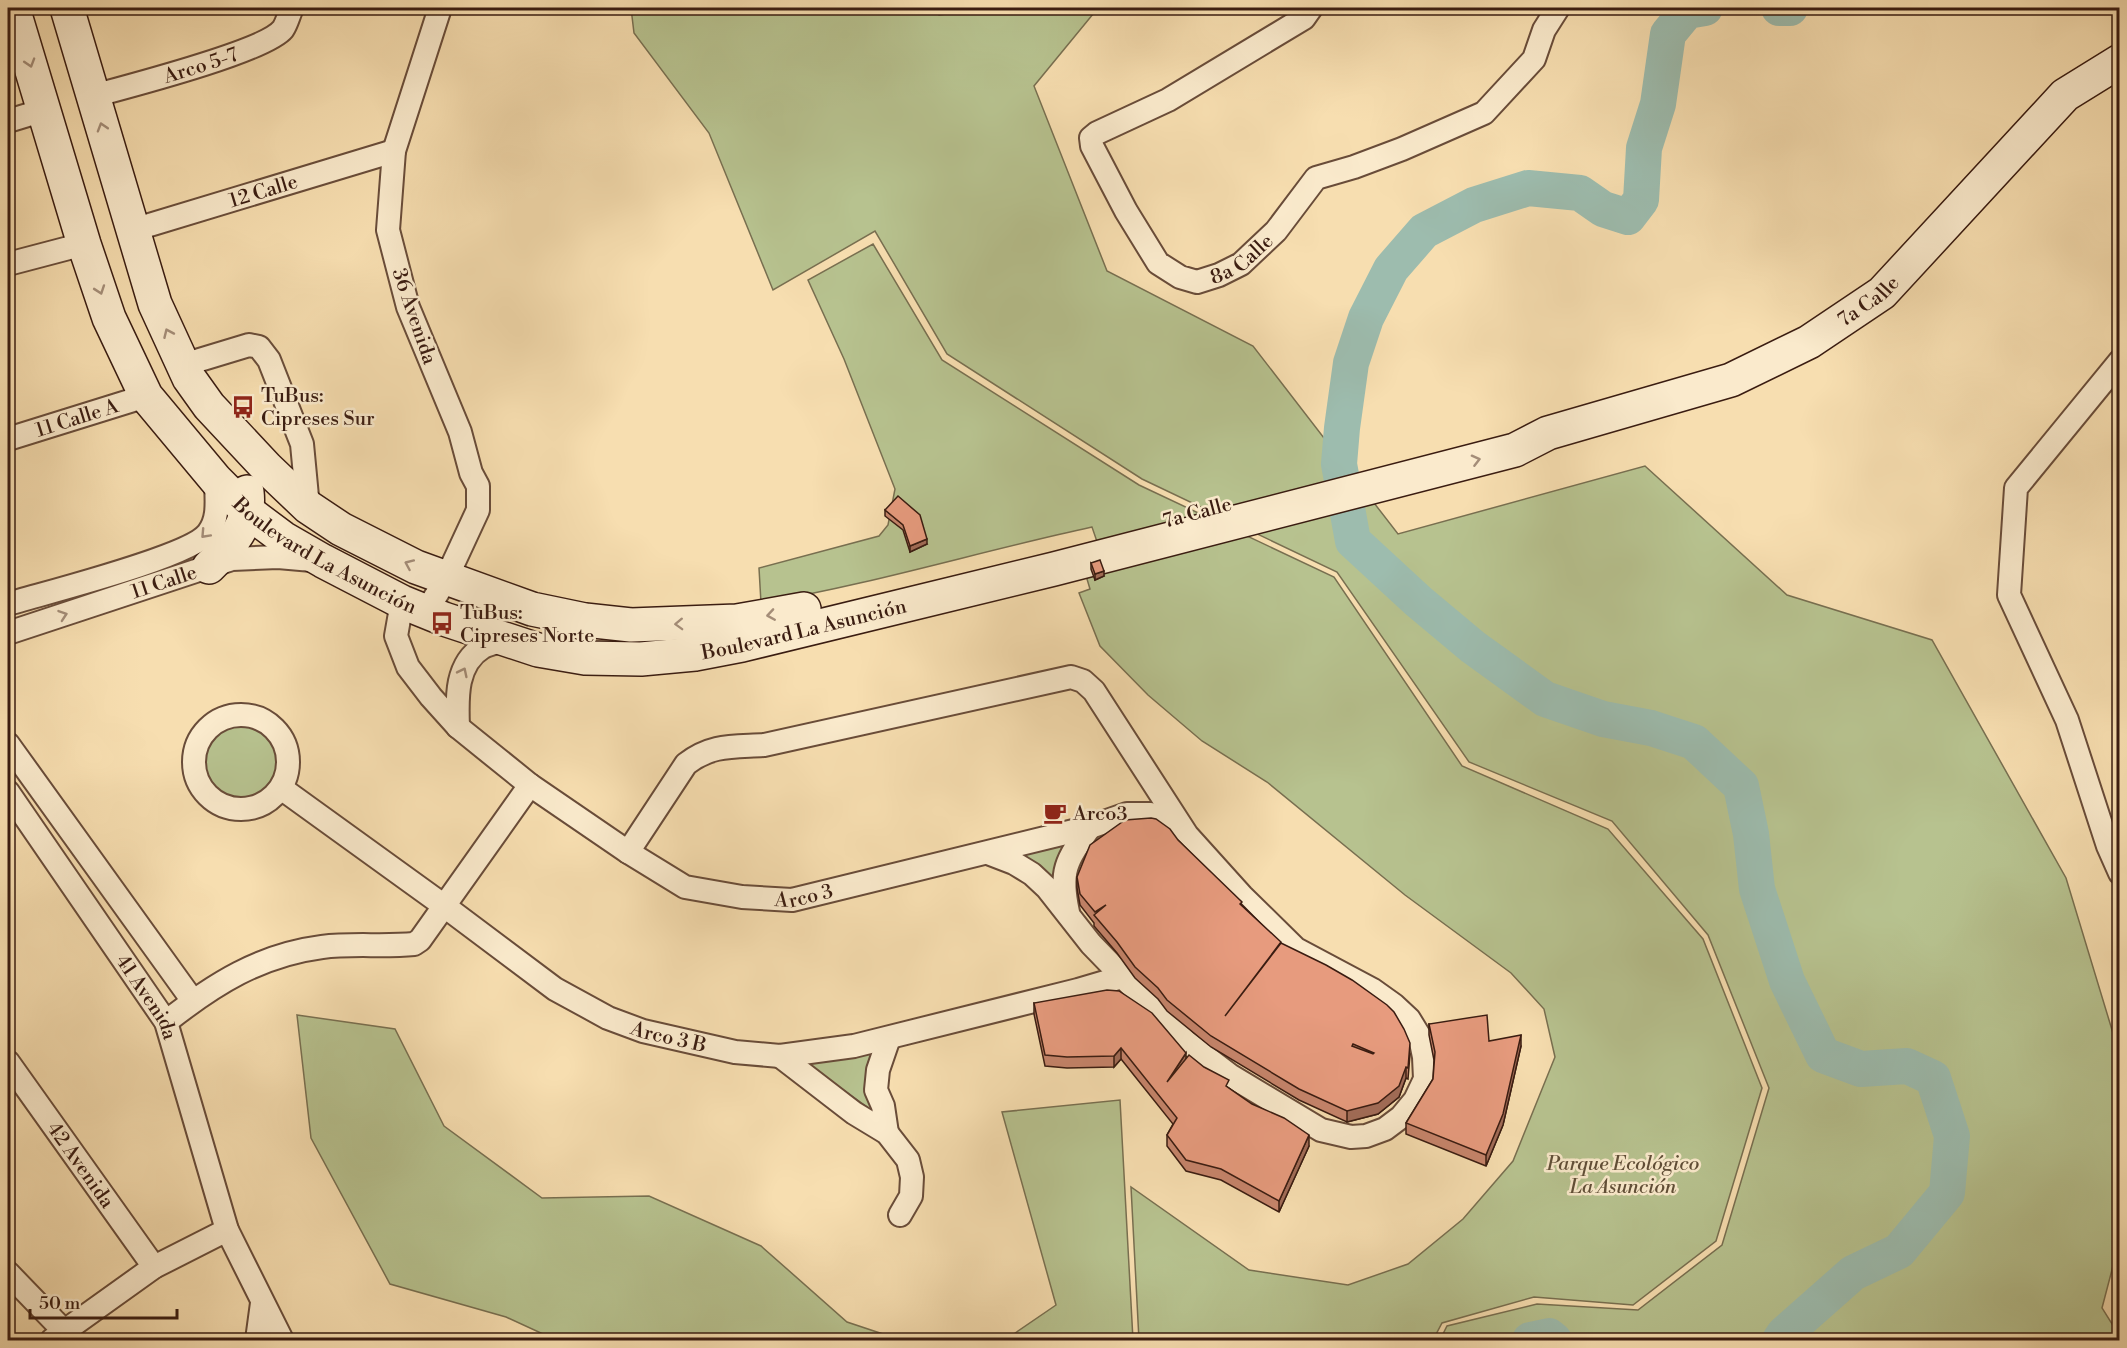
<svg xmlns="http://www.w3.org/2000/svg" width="2127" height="1348" font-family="'Libre Bodoni',serif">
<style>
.green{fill:#b7c28f;stroke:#786f50;stroke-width:1.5}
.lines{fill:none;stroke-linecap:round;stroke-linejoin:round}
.river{stroke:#9dbcae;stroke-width:36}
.minor-casing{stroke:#694c39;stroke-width:26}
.secondary-casing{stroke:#3a1c11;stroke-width:36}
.minor{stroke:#faeacc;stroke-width:22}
.secondary{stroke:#faeacc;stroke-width:33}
.wall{fill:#c7856c;stroke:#3a1c11;stroke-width:1.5}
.shaded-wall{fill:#a26c58;stroke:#3a1c11;stroke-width:1.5}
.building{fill:#e79b7e;stroke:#3a1c11;stroke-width:1.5;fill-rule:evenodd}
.oneway{stroke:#a48d78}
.labels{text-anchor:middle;stroke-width:5;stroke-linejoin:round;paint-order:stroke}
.street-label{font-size:20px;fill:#3a1c11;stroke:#faeacc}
.poi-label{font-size:20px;fill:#3a1c11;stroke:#faeacc;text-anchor:start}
.park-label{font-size:20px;font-style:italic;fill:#604e37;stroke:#faeacc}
</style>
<rect width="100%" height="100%" fill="#f7deb0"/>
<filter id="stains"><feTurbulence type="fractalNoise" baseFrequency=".00333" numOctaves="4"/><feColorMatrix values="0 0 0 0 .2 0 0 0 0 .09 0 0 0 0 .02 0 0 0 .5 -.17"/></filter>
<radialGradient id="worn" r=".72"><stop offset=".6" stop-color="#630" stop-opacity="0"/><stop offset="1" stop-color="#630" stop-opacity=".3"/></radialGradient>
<!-- green -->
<g class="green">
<path d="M631,8h300l8,7 52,-7h107l-64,78 73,185 146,75 145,188 247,-68 142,129 145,45 134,238 53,175v190l-17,65 17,27v5h-679l7,-14 90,-22 101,6 84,-65 47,-157 -61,-153 -96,-114 -143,-59 -132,-190 -195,-93 -195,-125 -72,-123 -102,59 -64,-157 -75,-100z"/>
<path d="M873,244l69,116 197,125 195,92 128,189 146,63 95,110 59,149 -46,153 -83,64 -99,-8 -92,26 -9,17h-294l-8,-153 118,83 99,15 60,-21 55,-45 50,-58 42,-104 -11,-48 -33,-36 -106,-78 -138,-113 -65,-41 -54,-46 -48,-49 -21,-53 11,-4 -6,-20 20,-7 -12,-35c-111,24 -219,57 -331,76l-2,-35 120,-32 9,-11 7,-36 -51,-130 -36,-79z"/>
<path d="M243,723h8l22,11c4,8 9,17 10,26 2,22 -24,37 -43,39 -14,2 -33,-12 -35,-25 -2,-9 2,-19 1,-28l20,-18z"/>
<path d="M1081,834l-19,63 -63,-44z"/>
<path d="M297,1015l98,14 49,97 98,72 107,-2 112,50 86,76 54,18h-345l-50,-23 -116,-33 -79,-146z"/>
<path d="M877,1047l3,69 -79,-56z"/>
<path d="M1120,1100l13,240h-128l51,-35 -54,-193z"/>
</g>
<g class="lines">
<!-- river -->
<g class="river">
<path d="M1705,8l-18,3 -19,23 -10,70 -14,44 -3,52 -13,17 -25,-8 -23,-16 -52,-5 -54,17 -50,26 -33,38 -25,49 -15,45 -9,65 -3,36 14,77 65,60 55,46 72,52 58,20 48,9 43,14 47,44 10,48 6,55 30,92 36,74 38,14 46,-3 26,12 19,58 -5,57 -48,58 -46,22 -69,61 -4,6"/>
<path d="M1779,8h11"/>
<path d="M1530,1340l19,-4 5,4"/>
</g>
<!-- minor casing -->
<g class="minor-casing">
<g id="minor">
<path id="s1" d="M1311,8l-7,10 -136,82 -71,33 -6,5 1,8 34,65 32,52 22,14 17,5 22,-7 22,-11 35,-33 40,-53 38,-11 48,-18 82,-36 50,-54 10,-29 14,-22"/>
<path id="s2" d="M93,96c33,-9 173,-45 190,-67 4,-6 6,-15 9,-21"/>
<path d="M8,121l36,-11"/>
<path id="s3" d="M133,230l261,-79"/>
<path d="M8,264l76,-20"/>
<path d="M2120,361l-104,127 -7,107 58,125 41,126 12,27"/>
<path d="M183,365l66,-20 10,2 10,13 33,84 6,63"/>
<path id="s4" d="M8,439l138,-43"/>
<path id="s5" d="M402,602l-6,34 12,31 23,30 27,30 72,58 98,67 57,35 57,10 50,3 298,-73 37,-13h24l32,19"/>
<path d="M8,604c36,-11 182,-47 200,-71 12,-15 8,-35 8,-53"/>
<path d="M426,612l20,-33 32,-69v-24l-7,-13 -11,-41 -52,-125 -20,-77 6,-79 46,-143"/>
<path id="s6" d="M8,633l224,-74 46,-2 34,3"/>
<circle cx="241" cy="762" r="47"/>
<path d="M458,727c-1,-28 -3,-63 25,-80 6,-3 15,-5 23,-7"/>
<path d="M8,744l185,257"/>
<path id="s7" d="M281,788l162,117 112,84 53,29 35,13 92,21 45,4 74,-10 224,-56 44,-13"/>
<path id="s8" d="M8,792l158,230 61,208 55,110"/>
<path d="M628,852l58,-88c26,-20 47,-17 78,-19l307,-68 12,4 11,10 93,144 55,61 54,53 77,41 21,15 15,14 11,18 4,20 1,22 -10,21 -14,17 -16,12 -19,7 -15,1 -30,-7 -90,-54 -46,-35 -94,-97 -44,-56 -15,-14 -18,-11 -26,-10"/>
<path d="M1068,912c-9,-41 -2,-51 22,-85"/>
<path d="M166,1022c48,-38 94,-67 156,-75 30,-4 61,0 92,-3l6,-4 110,-155"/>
<path d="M780,1056l74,57 33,20 21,27 4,17 -1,19 -11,19"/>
<path id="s9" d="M8,1062l146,205"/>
<path d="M887,1133l-4,-27 -7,-16 2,-20 11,-32"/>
<path d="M8,1273l56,58"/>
<path d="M52,1340l102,-73 73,-37"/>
<path d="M257,1340l5,-37"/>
</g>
</g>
<!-- secondary casing -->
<g class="secondary-casing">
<g id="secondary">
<path id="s10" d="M13,8l71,236 25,74 37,78 70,84 31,31 36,27 40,23 79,41 42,17 94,31 47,8 56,1 54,-5 47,-9 312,-76 461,-119 33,-17 183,-53 78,-38 73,-49 183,-198 55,-34"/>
<path d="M67,8l88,296 34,74 20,28 58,62 41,39 33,22 75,38 116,42 53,11 46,5 106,-4 67,-12"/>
<path d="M209,567c22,-21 42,-43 38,-75"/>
</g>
</g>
<!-- minor -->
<use href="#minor" class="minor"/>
<!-- secondary -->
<use href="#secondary" class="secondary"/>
</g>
<!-- wall -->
<g class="wall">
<path d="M885,510l42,34 -17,8 -7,-22 -18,-14z"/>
<path d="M1091,563l13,13 -9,4 -4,-11z"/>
<path d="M1178,840l103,104 129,110 -2,25 -2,-1 -7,19 -21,17 -31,8 -48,-22 -88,-53 -44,-36 -9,-12 -23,-21 -18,-25 -23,-27v-3l-14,-18 -3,-17v-11z"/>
<path d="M1034,1003l152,56 43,29 80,58 -30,66 -58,-32 -35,-9 -19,-25v-11l6,-11 -52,-65 -7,8 -47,1 -22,-2 -11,-52z"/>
<path d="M1429,1024l60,17 32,5 -18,79 -17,41 -80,-32v-11l27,-44 1,-19 -5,-25z"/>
</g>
<!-- shaded-wall -->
<g class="shaded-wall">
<path d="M927,539v5l-17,8v-6z"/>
<path d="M1104,571v5l-9,4v-6z"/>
<path d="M1521,1035v11l-18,79 -17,41v-11z"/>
<path d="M1121,1048v11l-7,8v-11z"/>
<path d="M1186,1053v11l-19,18z"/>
<path d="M1406,1067v11l-7,19 -21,17 -31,8v-11z"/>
<path d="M1309,1135v11l-30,66v-11z"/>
</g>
<!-- building -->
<g class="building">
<path d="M898,496l22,19 7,24 -17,7 -7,-21 -18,-15z"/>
<path d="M1100,560l4,11 -9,3 -4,-11z"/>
<path d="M1151,818l5,1 14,10 8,11 64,62 -2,2 41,38 -56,74 56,-73 45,22 26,15 35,25 7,7 10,17 6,14 -2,25 -2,-1 -7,19 -21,17 -31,8 -48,-22 -88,-53 -44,-36 -9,-12 -23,-21 -18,-25 -23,-27 12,-10 -11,7 -15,-18 -3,-17 13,-32 35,-25zM1353,1044l21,9 -1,1 -21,-8z"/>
<path d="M1107,990l12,1 33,22 34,40 -19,29 22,-27 15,12 25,13 -3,6 26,18 32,14 25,17 -30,66 -58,-32 -35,-9 -19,-25 10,-17 -56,-70 -7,8 -47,1 -22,-2 -11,-52z"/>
<path d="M1487,1015l2,26 32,-6 -18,79 -17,41 -80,-32 27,-44 2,-27 -6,-28z"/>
</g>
<!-- one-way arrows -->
<defs><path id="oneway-chevron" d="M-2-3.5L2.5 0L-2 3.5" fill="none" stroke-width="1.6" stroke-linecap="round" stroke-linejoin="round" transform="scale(1.5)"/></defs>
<g class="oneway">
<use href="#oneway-chevron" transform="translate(30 63) rotate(73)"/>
<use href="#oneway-chevron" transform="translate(102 127) rotate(-107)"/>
<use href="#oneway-chevron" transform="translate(100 290) rotate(71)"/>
<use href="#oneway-chevron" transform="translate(168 333) rotate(-114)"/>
<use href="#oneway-chevron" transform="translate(1476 460) rotate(-14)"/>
<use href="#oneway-chevron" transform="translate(205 534) rotate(133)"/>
<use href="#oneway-chevron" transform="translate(409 564) rotate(-156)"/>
<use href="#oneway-chevron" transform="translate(63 615) rotate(-19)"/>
<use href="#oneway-chevron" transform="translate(771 615) rotate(171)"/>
<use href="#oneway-chevron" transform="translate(679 624) rotate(178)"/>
<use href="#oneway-chevron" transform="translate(463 672) rotate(-64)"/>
</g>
<!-- icons -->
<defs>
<g id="bus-bare" transform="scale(1.8)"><path d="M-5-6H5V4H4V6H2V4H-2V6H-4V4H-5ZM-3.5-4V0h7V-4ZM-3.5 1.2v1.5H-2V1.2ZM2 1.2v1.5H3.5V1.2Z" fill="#8f2418" stroke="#faeacc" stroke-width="2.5" paint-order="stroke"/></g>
<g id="cafe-bare" transform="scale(1.8)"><path d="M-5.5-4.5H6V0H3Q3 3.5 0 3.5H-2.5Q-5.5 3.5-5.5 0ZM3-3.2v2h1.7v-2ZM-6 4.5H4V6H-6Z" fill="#8f2418" stroke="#faeacc" stroke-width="2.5" paint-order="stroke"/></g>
</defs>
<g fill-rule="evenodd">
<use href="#bus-bare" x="243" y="407"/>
<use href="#bus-bare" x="442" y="623"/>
<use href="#cafe-bare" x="1055" y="813"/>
</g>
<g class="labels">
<!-- street labels -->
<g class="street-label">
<text dy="7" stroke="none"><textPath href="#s2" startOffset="112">Arco 5-7</textPath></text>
<text dy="7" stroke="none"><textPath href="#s3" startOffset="136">12 Calle</textPath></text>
<text dy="7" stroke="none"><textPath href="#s1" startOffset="494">8a Calle</textPath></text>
<text dy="7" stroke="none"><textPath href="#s10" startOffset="2278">7a Calle</textPath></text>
<text transform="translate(415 316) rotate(71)" y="7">36 Avenida</text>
<text dy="7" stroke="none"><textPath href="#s4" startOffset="72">11 Calle A</textPath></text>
<text transform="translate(1197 512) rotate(-15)" y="7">7a Calle</text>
<text dy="7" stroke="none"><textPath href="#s10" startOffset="654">Boulevard La Asunción</textPath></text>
<text dy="7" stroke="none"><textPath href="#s6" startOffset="164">11 Calle</textPath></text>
<text dy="7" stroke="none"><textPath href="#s10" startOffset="1158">Boulevard La Asunción</textPath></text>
<text dy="7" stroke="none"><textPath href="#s5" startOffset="544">Arco 3</textPath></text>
<text dy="7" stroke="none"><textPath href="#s8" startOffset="248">41 Avenida</textPath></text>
<text dy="7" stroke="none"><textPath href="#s7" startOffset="464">Arco 3 B</textPath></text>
<text dy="7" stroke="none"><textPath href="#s9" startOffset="126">42 Avenida</textPath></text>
</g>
<!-- poi labels -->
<g class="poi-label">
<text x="261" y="402">TuBus:<tspan x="261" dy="23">Cipreses Sur</tspan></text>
<text x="460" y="619">TuBus:<tspan x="460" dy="23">Cipreses Norte</tspan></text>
<text x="1073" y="820">Arco3</text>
</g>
<!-- park labels -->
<g class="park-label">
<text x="1623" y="1170">Parque Ecológico<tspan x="1623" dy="23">La Asunción</tspan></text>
</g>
</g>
<!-- margin -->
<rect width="2127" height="1348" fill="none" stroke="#f7deb0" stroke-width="30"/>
<rect x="9" y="9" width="2109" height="1330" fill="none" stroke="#3a1c11" stroke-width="3"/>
<rect x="15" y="15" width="2097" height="1318" fill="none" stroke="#3a1c11" stroke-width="1.5"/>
<!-- scale -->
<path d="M30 1309v9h147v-9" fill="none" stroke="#3a1c11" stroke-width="3"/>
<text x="39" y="1309" font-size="18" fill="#3a1c11" stroke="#faeacc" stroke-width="4.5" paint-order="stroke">50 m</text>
<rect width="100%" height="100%" filter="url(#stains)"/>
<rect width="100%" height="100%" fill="url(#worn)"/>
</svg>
